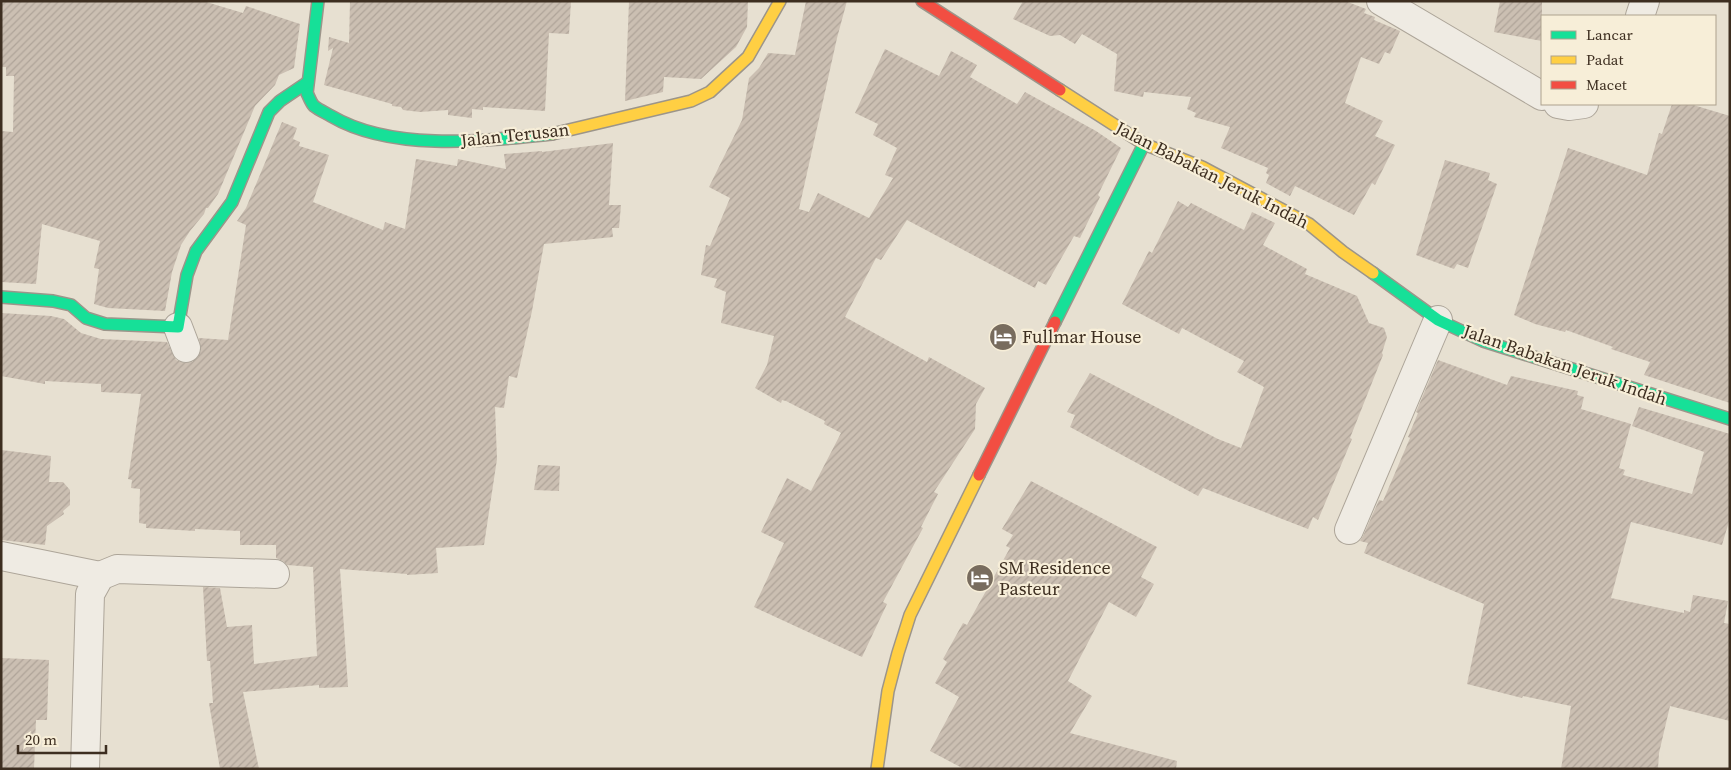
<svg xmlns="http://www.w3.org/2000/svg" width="1731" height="770" font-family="'Source Serif 4',serif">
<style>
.building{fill:url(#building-hatch)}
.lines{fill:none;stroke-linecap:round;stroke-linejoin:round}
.street-casing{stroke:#ada599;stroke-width:30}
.fast-casing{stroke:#9c958a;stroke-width:14}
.slow-casing{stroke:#9c958a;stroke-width:14}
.jam-casing{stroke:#9c958a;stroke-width:14}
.street{stroke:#efebe3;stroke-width:28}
.fast{stroke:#16e098;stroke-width:11}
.slow{stroke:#ffcf43;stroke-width:11}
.jam{stroke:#f24e42;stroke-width:11}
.labels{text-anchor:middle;stroke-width:4.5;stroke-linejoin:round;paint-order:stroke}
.street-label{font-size:18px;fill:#3d2e20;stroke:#f7eed8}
.poi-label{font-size:18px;fill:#3d2e20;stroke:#f7eed8;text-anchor:start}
</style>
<defs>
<pattern id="building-hatch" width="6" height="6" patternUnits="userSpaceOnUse" patternTransform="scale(1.25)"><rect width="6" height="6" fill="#cbbfb2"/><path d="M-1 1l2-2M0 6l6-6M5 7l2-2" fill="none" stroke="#afa499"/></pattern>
</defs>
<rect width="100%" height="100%" fill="#e7e0d1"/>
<!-- building -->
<g class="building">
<path d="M1,1h202l40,12 3,-7 54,18 -6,44 -15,7 -4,10 -20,21 -37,88 -10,14h-2l-2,6 -14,17 -9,14 -9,27 -7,39 -57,-3 -14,-4 5,-35 -5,-1 6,-27 -58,-17 -6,60 -35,-2v-151l12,1 1,-56h-8v-9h-5z"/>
<path d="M350,1h221l-2,33 -20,-1 -4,78 -62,-4v3l-11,-1v9l-24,-3v-5l-28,2 -17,-2 -2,-3 -9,-1v-2l-68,-19 9,-37 -5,3 1,-14 20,6z"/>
<path d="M629,1h119l-1,26 -11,20 -35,32 -37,-2 -1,15 -38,9z"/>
<path d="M806,1h41l-10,37 -38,171 10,3 9,-19 51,25 24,-40 -8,-3 12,-27 -24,-13 5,-11 -23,-11 30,-64 54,27 12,-25 26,14 -7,12 47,27 8,-12 71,39 25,17 -23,47 2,2 -20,41 -6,-2 -28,49 -8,-4 -3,7 -128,-68 -26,40 -5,-2 -31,59 82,45 2,-5 56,31 -9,16 -1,25 -41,63 4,2 -17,33 2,1 -40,74 4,2 -25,53 -108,-50 30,-64 -23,-11 26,-54 24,13 30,-58 -17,-9 1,-3 -39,-20 -4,-1 -1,3 -26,-15 12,-23 7,-29 -53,-13 5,-31 -12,-5 3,-8 -16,-4 5,-30 4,1 20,-48 -21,-11 33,-67 7,-42 10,-10 9,-15 27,2z"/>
<path d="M1023,1h322l21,8 -2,4 11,4 -1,3 26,11 -10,23 -5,-2 -6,12 -18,-7 -16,46 38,18 -8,15 20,9 -20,40 -3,-2 -18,32 -59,-29 -5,10 -24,-13 3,-8 -3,-2 2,-5 -47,-20 9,-21 -36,-10 2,-4 -9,-4 4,-12 -47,-5 -1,5 -29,-6 3,-37 -35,-20 -7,10 -15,-9 -10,1 -37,-17z"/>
<path d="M1500,1h42v40l-48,-9z"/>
<path d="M1672,104h18l40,12v287l-86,-28 6,-13 -39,-13 2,-2 -47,-17 -1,2 -30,-8 -21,-9 54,-167 79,27 12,-42 3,1z"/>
<path d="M282,122l15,6 -4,11 7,3 -1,4 30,9 -16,47 70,28 2,-8 20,7 11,-70 41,7 1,-7 48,10 -2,-15 38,-3v1l71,-9 -4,62h12l-2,23h-7l1,9 -69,7 -12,67 -15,67 -8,-2 -5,32 -9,-1 2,52 -13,86 -48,3 2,25 -31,2v-1l-67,-5 8,118 -29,1v-3l-76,7 16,77h-39l-11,-66h4l-3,-42h-3l-4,-74 17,1 7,39 25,-2 2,39 63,-8 -4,-89 -26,-2 -4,-4 -7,-3v-13h-36v-14l-45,-2v2l-49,-3v-4l-7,-1 1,-34 -9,-1 1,-8 -4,-1 13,-85 -40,-2v-8l-56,-3v3l-44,-8v-63l50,3 13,3 17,14 20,6 66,3 9,18 8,3 8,-1 6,-5 3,-7 -2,-12 29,2 18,-115 -9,-4 9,-13z"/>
<path d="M1445,160l45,13 -2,7 9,4 -29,84 -11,-4 -3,5 -38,-14z"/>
<path d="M1178,201l10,6 3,-4 53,27 8,-18 23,11 -12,22 44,24 -2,5 52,22 12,27 15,5 3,9 -5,16 1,2 -33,83 2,1 -34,81 -5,-3 -5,12 -105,-41 -5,8 -128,-69 5,-12 -8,-3 23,-39 128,66 23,9 23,-61 -27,-15 7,-11 -62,-33 -3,6 -57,-30 27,-53 3,2z"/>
<path d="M1438,360l69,25 4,-9 67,15 -1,4 7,2 -3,12 50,15 -12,44 6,2 -2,5 69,19 12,-42 -72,-26 7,-19 91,27v84l-8,27 -91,-23 -20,76 73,15v-3l6,2 3,-17 35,6 -4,22 6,1v97l-60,-15 -11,47 -1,16h-97l10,-63 -48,-10 -1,2 -55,-14 17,-80 -120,-51 4,-10 -8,-2 3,-5 16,-36 4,1 27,-63 -2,-1 10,-24 -2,-1z"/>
<path d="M1,450l50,6 -2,26h14l7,8v15l-7,6 1,3 -17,12 -2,19 -43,-5z"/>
<path d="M538,465l22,1 -1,25 -25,-1z"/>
<path d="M1031,481l126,66 -16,30 13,7 -18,33 -27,-15 -41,79 24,15 -22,37 107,28 -1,8h-212l-34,-18 29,-54 -24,-14 12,-21 -4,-3 20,-36 4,2 43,-77 -4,-2 7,-11 -11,-6z"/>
<path d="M1,658l48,2 -2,60h-11l-2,49h-33z"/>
</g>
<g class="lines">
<!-- street casing -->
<g class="street-casing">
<g id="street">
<path d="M1381,1l161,95"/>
<path d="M1640,16l5,-15"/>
<path d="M1558,104l11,2 15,-2"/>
<path d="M178,327l8,21"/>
<path d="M1349,530l89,-210"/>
<path d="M1,556l99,20"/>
<path d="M85,769l5,-175 10,-18 17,-7 158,5"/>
</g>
</g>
<!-- fast casing -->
<g class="fast-casing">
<g id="fast">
<path d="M318,1l-11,92c2,4 4,10 7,13 5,4 12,7 17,10 61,36 153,25 221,18"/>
<path d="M1373,273l65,47 45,21 247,78"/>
<path d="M1,297l52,4 18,4 15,13 19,6 73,3 9,-52 9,-24 36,-49 37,-90 11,-11 28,-19"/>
<path d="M1055,322l89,-178"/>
</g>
</g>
<!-- slow casing -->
<g class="slow-casing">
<g id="slow">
<path d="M1060,90l84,54 58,23 107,57 34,28 30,21"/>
<path d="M552,134l139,-33 19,-9 38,-35 32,-56"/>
<path d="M877,769l11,-78 10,-38 12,-38 69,-140"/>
</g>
</g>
<!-- jam casing -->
<g class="jam-casing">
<g id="jam">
<path d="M922,1l138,89"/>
<path d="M979,475l76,-153"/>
</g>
</g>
<!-- street -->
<use href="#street" class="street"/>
<!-- fast -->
<use href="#fast" class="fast"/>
<!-- slow -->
<use href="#slow" class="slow"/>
<!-- jam -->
<use href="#jam" class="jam"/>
</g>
<!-- icons -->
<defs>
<g id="hotel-disc" transform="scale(1.4375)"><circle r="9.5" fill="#786c5e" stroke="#f7eed8"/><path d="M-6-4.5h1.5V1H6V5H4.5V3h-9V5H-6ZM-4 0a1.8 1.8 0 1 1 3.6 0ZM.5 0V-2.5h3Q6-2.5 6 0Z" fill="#fff"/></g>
</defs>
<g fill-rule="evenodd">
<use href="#hotel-disc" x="1003" y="337"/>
<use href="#hotel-disc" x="980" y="578"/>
</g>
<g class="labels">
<!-- street labels -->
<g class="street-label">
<text transform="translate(515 135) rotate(-6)" y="6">Jalan Terusan</text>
<text transform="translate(1212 175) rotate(27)" y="6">Jalan Babakan Jeruk Indah</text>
<text transform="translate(1565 365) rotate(19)" y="6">Jalan Babakan Jeruk Indah</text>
</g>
<!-- poi labels -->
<g class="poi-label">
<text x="1022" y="343">Fullmar House</text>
<text x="999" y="574">SM Residence<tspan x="999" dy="21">Pasteur</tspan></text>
</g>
</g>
<!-- border -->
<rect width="1731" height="770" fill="none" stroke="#3d2e20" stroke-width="5"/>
<!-- legend -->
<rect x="1541" y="15" width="175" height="90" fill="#f7eed8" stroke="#ada18e"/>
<rect x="1551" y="31" width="25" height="8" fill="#16e098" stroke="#ada18e"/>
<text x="1586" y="40" font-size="15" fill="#3d2e20">Lancar</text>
<rect x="1551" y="56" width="25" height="8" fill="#ffcf43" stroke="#ada18e"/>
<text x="1586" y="65" font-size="15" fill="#3d2e20">Padat</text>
<rect x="1551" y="81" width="25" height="8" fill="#f24e42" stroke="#ada18e"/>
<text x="1586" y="90" font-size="15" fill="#3d2e20">Macet</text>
<!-- scale -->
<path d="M18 745v8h88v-8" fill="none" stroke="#3d2e20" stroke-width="2.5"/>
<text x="25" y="745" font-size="15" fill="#3d2e20" stroke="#f7eed8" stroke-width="4" paint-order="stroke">20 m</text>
</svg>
